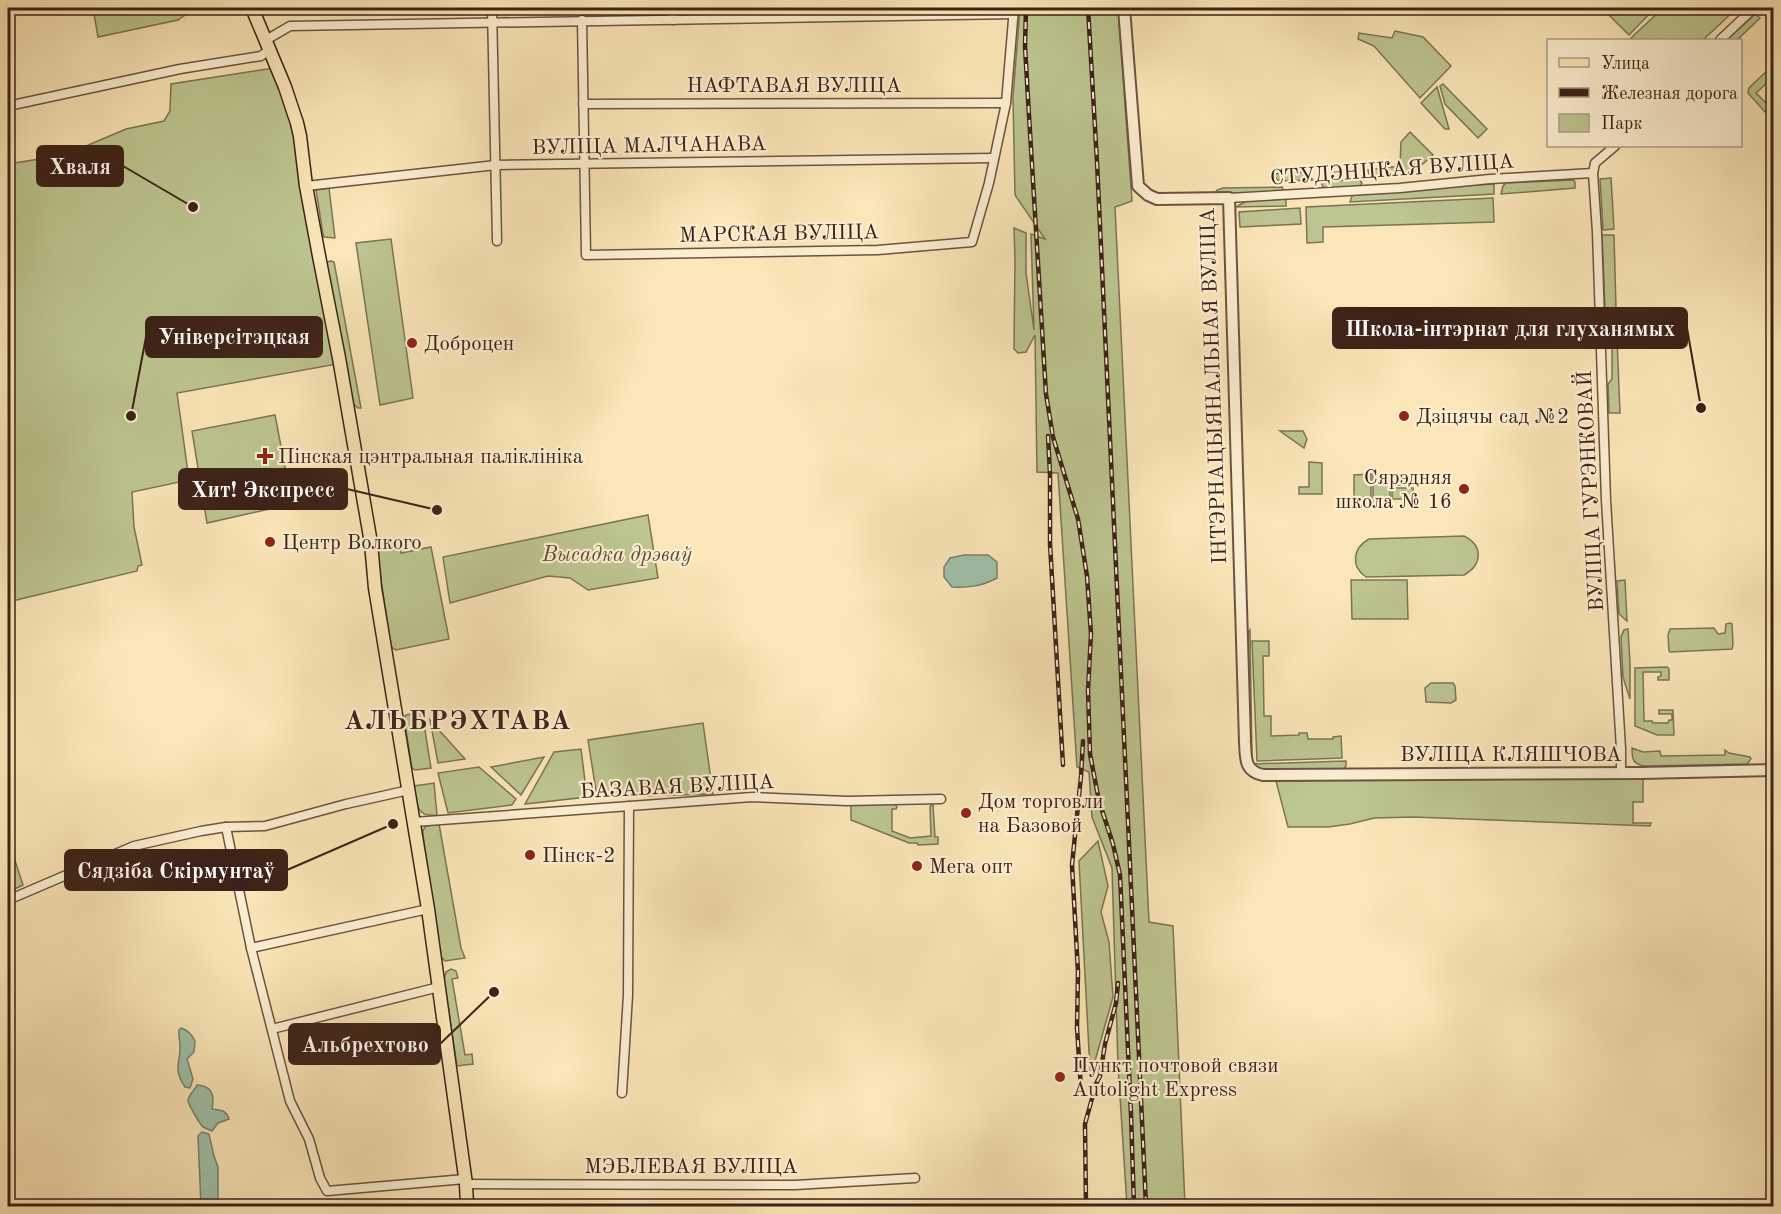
<svg xmlns="http://www.w3.org/2000/svg" width="1781" height="1214" font-family="'Old Standard TT',serif">
<style>
.green{fill:#bdc590;stroke:#7c7454;stroke-width:1.5}
.water{fill:#9fc0a9;stroke:#77816f;stroke-width:1.5}
.lines{fill:none;stroke-linecap:round;stroke-linejoin:round}
.minor-casing{stroke:#6c5340;stroke-width:11}
.tertiary-casing{stroke:#6c5340;stroke-width:14}
.primary-casing{stroke:#3c2218;stroke-width:15}
.minor{stroke:#fcefd1;stroke-width:8}
.tertiary{stroke:#fcefd1;stroke-width:10}
.primary{stroke:#fae6b8;stroke-width:12}
.rail-casing{stroke:#3c2218;stroke-width:4.5}
.rail{stroke:#fcefd1;stroke-width:2;stroke-dasharray:7;stroke-linecap:butt}
.poi-dot{fill:#8f2418;stroke:#fcefd1;stroke-width:2}
.labels{text-anchor:middle;stroke-width:4.5;stroke-linejoin:round;paint-order:stroke}
.street-label{font-size:21px;fill:#3c2218;stroke:#fcefd1}
.poi-label{font-size:21px;fill:#3c2218;stroke:#fcefd1;text-anchor:start}
.park-label{font-size:21px;font-style:italic;fill:#5c4b36;stroke:#fcefd1}
.district-label{font-size:27px;font-weight:bold;letter-spacing:1.5px;fill:#3c2218;stroke:#fcefd1}
.leader{fill:none;stroke:#3c2218;stroke-width:2}
.callout-dot{fill:#3c2218;stroke:#fcefd1;stroke-width:2}
.callout{fill:#3c2218;stroke:#3c2218;stroke-width:2}
.callout-label{font-size:22px;text-anchor:middle;font-weight:bold;fill:#fff}
</style>
<rect width="100%" height="100%" fill="#fae6b8"/>
<filter id="stains"><feTurbulence type="fractalNoise" baseFrequency=".00333" numOctaves="4"/><feColorMatrix values="0 0 0 0 .2 0 0 0 0 .09 0 0 0 0 .02 0 0 0 .5 -.17"/></filter>
<radialGradient id="worn" r=".72"><stop offset=".6" stop-color="#630" stop-opacity="0"/><stop offset="1" stop-color="#630" stop-opacity=".3"/></radialGradient>
<!-- green -->
<g class="green">
<path d="M93,8h102l-17,12 -80,17z"/>
<path d="M1020,8h98l14,193 -17,6 34,715 24,4 12,280h-58l-9,-141 -6,-197 -20,-51 -3,-45 -12,-5 -19,-294 -21,-1 -2,-137 -9,17 -8,1 -4,-4 1,-91 -1,-30 12,5v40l8,57 -3,-96 14,5 -30,-44 -2,-98z"/>
<path d="M1613,8h42l-26,27 -22,-22z"/>
<path d="M1663,8h74l-34,32h-70l-2,-2z"/>
<path d="M1755,14l5,4 -23,22h-10z"/>
<path d="M1395,31l28,6 28,29 -31,32 -46,-52 -16,-7 1,-6 33,5z"/>
<path d="M1773,65v23l-5,-6 -12,11 14,14 -5,5 -17,-19 1,-5z"/>
<path d="M274,68l16,41 47,255 -160,29 12,87 -57,12 2,35 8,38 -4,1 -1,5 -129,31v-438l57,-9 61,-26 38,-8 6,-10 1,-27z"/>
<path d="M1443,84l44,45 -9,9 -33,-34 -5,-18z"/>
<path d="M1437,87l12,42h-4l-24,-26z"/>
<path d="M1410,132l23,23 -15,13 2,3 -51,5 -1,-6 32,-4 1,-24z"/>
<path d="M1306,172l7,8 -32,1 -3,-1 -6,-6z"/>
<path d="M1611,178l3,51 -11,1 -3,-51z"/>
<path d="M1359,179l3,4 -3,4 -32,2 -4,-2 -2,-5z"/>
<path d="M1573,180l2,2v6l-74,6 2,-8 3,-3z"/>
<path d="M1494,184v10l-144,8 3,-9z"/>
<path d="M1282,187l3,5 -70,2 2,-4 6,-2z"/>
<path d="M329,188l6,50 -11,-1 -1,-3 -7,-44z"/>
<path d="M1493,198l1,24 -171,5v15l-16,1 -1,-36z"/>
<path d="M1286,199v7l-50,1 12,-7z"/>
<path d="M1300,208l1,16 -61,3 -1,-15z"/>
<path d="M1602,235h12l2,73h-11z"/>
<path d="M391,239l22,159 -33,7 -24,-162z"/>
<path d="M331,261l3,1 27,146h-3l-6,-5 -26,-141z"/>
<path d="M1616,313l4,100h-11l-1,-29 4,-5v-37l-6,-4 -1,-24z"/>
<path d="M275,415l17,89 -85,19 -15,-92z"/>
<path d="M1280,431h23l4,8 -3,9z"/>
<path d="M1309,462l13,1v31h-23v-7h10z"/>
<path d="M1371,474v32h-17v-31z"/>
<rect x="1373" y="474" width="17" height="32"/>
<path d="M1393,474h20v11h-21z"/>
<rect x="1392" y="488" width="21" height="11"/>
<path d="M648,515l10,63 -70,12 -18,-12 -22,-2 -98,27 -7,-46z"/>
<path d="M1464,536c20,10 18,29 0,39l-98,2c-16,-11 -13,-29 3,-38z"/>
<path d="M400,543l1,10 30,-6 18,92 -53,11 -5,-3 -15,-102z"/>
<path d="M1351,580h56l1,39h-56z"/>
<path d="M1625,580l2,41 -8,-7 -2,-33z"/>
<path d="M1730,623l2,1 1,20 -1,5 -62,3 -1,-1 -1,-16 2,-6 44,-1 4,6 7,-1 1,-9z"/>
<path d="M1628,629l2,33v37l-7,-22 -2,-40 3,-7z"/>
<path d="M1250,630l2,129 -2,-6 -2,-120z"/>
<path d="M1252,641h17v15h-6l1,60h7v20l28,-1v-2h8l1,6h25v-2l8,-1 1,22 -85,3z"/>
<path d="M1667,667l2,2v11h-11v-3l3,-1v-4h-18l1,49h8l1,2h15l1,-3h3v-6h-13v-4h14l1,25h-17l-22,-9v-58z"/>
<path d="M1431,683h22l2,3 1,14 -5,3 -25,-1 -1,-14z"/>
<path d="M422,712l9,56 -16,2 -3,-2 -8,-50 2,-3z"/>
<path d="M430,720l35,39 -27,4z"/>
<path d="M703,723l10,71 -116,3 -9,-57z"/>
<path d="M1632,748l11,4 17,-1 1,5 64,-1v-5l4,3 21,4 1,2 -4,5 -102,2c-12,-2 -13,-6 -13,-18z"/>
<path d="M581,749l6,48 -62,7 29,-52z"/>
<path d="M544,757l-23,38 -30,-28z"/>
<path d="M1346,761v5l-4,5 -80,1 -10,-8z"/>
<path d="M479,767l37,32 -4,6 -64,8 -10,-40z"/>
<path d="M1580,776l34,3 29,-2v25h-10v21h18l-1,3 -237,-9 -39,1 -24,6 -22,3h-40l-12,-46z"/>
<path d="M434,783l3,32c-22,3 -20,-13 -23,-29z"/>
<path d="M851,804h44l2,3 -1,2h-4v22l18,7 21,-2 -1,-29 2,-3 1,1 2,32h3v7l-20,1 -1,-2h-8l-58,-23z"/>
<path d="M439,824l22,124 4,10 -20,3 -5,-5 -17,-121v-5l3,-4z"/>
<path d="M8,839l15,46 -15,7z"/>
<path d="M1098,841l10,45 -7,26 8,30 4,55 -20,71 -3,2 -11,-209z"/>
<path d="M451,969l5,2 2,7 -6,1 13,76 7,-1 1,10 -16,2 -13,-87 2,-7z"/>
</g>
<!-- water -->
<g class="water">
<path d="M964,555h24l9,7v16c-15,8 -28,10 -45,9l-8,-10v-10l6,-9z"/>
<path d="M181,1028c7,2 11,7 14,13l-1,11 -7,7 6,20 -3,9 -5,-1c-13,-19 -4,-24 -5,-42 0,-5 -2,-9 -1,-15z"/>
<path d="M197,1085c15,1 18,10 15,24 9,1 14,1 17,10l-11,4 -6,8c-2,-1 -7,-3 -9,-4 -3,-3 -15,-23 -15,-26 0,-6 7,-11 9,-16z"/>
<path d="M202,1132l7,2 5,22 4,11v39h-17l-3,-70z"/>
</g>
<g class="lines">
<!-- minor casing -->
<g class="minor-casing">
<g id="minor">
<path d="M492,8l5,233"/>
<path d="M673,8v12"/>
<path d="M582,20l4,235 292,-5 94,-8 17,-59 17,-80 8,-95"/>
<path d="M266,40l24,-14 723,-12"/>
<path d="M1720,40l34,-32"/>
<path d="M583,104l423,-1"/>
<path d="M8,106l172,-37 81,-13 9,-7"/>
<path d="M1615,146l-20,17 -2,10 4,59 9,268 15,249v23"/>
<path d="M306,186l190,-21 498,-7"/>
<path d="M1229,198l171,-10 90,-9 103,-6"/>
<path d="M414,822l338,-25 95,4 94,-2"/>
<path d="M226,827l25,121 39,153 19,38 11,39 7,13 138,-12"/>
<path d="M8,900l126,-54 67,-15 25,-4 39,-1 81,-22 63,-14"/>
<path d="M251,948l177,-39"/>
<path d="M272,1029l167,-42"/>
<path d="M622,1093l6,-98 1,-189"/>
<path d="M466,1184l329,1 120,-7"/>
</g>
</g>
<!-- tertiary casing -->
<g class="tertiary-casing">
<path id="tertiary" d="M1124,8l14,178 10,9 9,4 72,-1 16,544c1,16 -1,29 18,33l378,-2 133,-3"/>
</g>
<!-- primary casing -->
<g class="primary-casing">
<path id="primary" d="M252,8l33,79 12,36 3,13 6,50 13,70 20,102 32,185 4,45 53,321 38,275 1,22"/>
</g>
<!-- minor -->
<use href="#minor" class="minor"/>
<!-- tertiary -->
<use href="#tertiary" class="tertiary"/>
<!-- primary -->
<use href="#primary" class="primary"/>
<!-- rail casing -->
<g class="rail-casing">
<g id="rail">
<path d="M1026,8l-1,38 3,53 18,295 7,43 25,82 9,57 4,58 -3,56 2,64 9,47 14,43 7,31 11,240 3,91"/>
<path d="M1088,8l9,154 49,1044"/>
<path d="M1048,436l2,38v70l13,221"/>
<path d="M1081,1089l-4,-61 1,-56 -6,-107 9,-89 2,-35"/>
<path d="M1086,1206l-1,-82 11,-40 4,-8 5,-32 11,-41 2,-20"/>
</g>
</g>
<!-- rail -->
<use href="#rail" class="rail"/>
</g>
<!-- markers -->
<g class="poi-dot">
<circle cx="412" cy="343" r="6"/>
<circle cx="1404" cy="416" r="6"/>
<path d="M262 447h6v6h6v6h-6v6h-6v-6h-6v-6h6z"/>
<circle cx="1464" cy="489" r="6"/>
<circle cx="270" cy="542" r="6"/>
<circle cx="966" cy="813" r="6"/>
<circle cx="530" cy="855" r="6"/>
<circle cx="917" cy="866" r="6"/>
<circle cx="1060" cy="1077" r="6"/>
</g>
<g class="labels">
<!-- street labels -->
<g class="street-label">
<text x="794" y="92">НАФТАВАЯ ВУЛІЦА</text>
<text transform="translate(649 145) rotate(-1)" y="7">ВУЛІЦА МАЛЧАНАВА</text>
<text transform="translate(1392 169) rotate(-4)" y="7">СТУДЭНЦКАЯ ВУЛІЦА</text>
<text transform="translate(779 233) rotate(-1)" y="7">МАРСКАЯ ВУЛІЦА</text>
<text transform="translate(1213 386) rotate(-92)" y="7">ІНТЭРНАЦЫЯНАЛЬНАЯ ВУЛІЦА</text>
<text transform="translate(1590 491) rotate(-93)" y="7">ВУЛІЦА ГУРЭНКОВАЙ</text>
<text x="1511" y="761">ВУЛІЦА КЛЯШЧОВА</text>
<text transform="translate(677 786) rotate(-3)" y="7">БАЗАВАЯ ВУЛІЦА</text>
<text x="691" y="1173">МЭБЛЕВАЯ ВУЛІЦА</text>
</g>
<!-- poi labels -->
<g class="poi-label">
<text x="424" y="350">Доброцен</text>
<text x="1416" y="423">Дзіцячы сад №2</text>
<text x="278" y="463">Пінская цэнтральная паліклініка</text>
<text x="1452" y="484" text-anchor="end">Сярэдняя<tspan x="1452" dy="24">школа № 16</tspan></text>
<text x="282" y="549">Центр Волкого</text>
<text x="978" y="808">Дом торговли<tspan x="978" dy="24">на Базовой</tspan></text>
<text x="542" y="862">Пінск-2</text>
<text x="929" y="873">Мега опт</text>
<text x="1072" y="1072">Пункт почтовой связи<tspan x="1072" dy="24">Autolight Express</tspan></text>
</g>
<!-- park labels -->
<g class="park-label">
<text x="617" y="561">Высадка дрэваў</text>
</g>
<!-- district labels -->
<g class="district-label">
<text x="458" y="729">АЛЬБРЭХТАВА</text>
</g>
</g>
<!-- callouts -->
<path class="leader" d="M193 207L123 166M1701 408L1687 328M131 416L146 337M437 510L347 489M393 824L287 870M494 992L440 1044"/>
<g class="callout-dot">
<circle cx="193" cy="207" r="6"/>
<circle cx="1701" cy="408" r="6"/>
<circle cx="131" cy="416" r="6"/>
<circle cx="437" cy="510" r="6"/>
<circle cx="393" cy="824" r="6"/>
<circle cx="494" cy="992" r="6"/>
</g>
<g class="callout">
<rect x="37" y="146" width="86" height="40" rx="6"/>
<rect x="1333" y="308" width="354" height="40" rx="6"/>
<rect x="146" y="317" width="176" height="40" rx="6"/>
<rect x="179" y="469" width="168" height="40" rx="6"/>
<rect x="65" y="850" width="222" height="40" rx="6"/>
<rect x="289" y="1024" width="151" height="40" rx="6"/>
</g>
<g class="callout-label">
<text x="80" y="174">Хваля</text>
<text x="1510" y="336">Школа-інтэрнат для глуханямых</text>
<text x="234" y="344">Універсітэцкая</text>
<text x="263" y="497">Хит! Экспресс</text>
<text x="176" y="878">Сядзіба Скірмунтаў</text>
<text x="365" y="1052">Альбрехтово</text>
</g>
<!-- margin -->
<rect width="1781" height="1214" fill="none" stroke="#fae6b8" stroke-width="30"/>
<rect x="9" y="9" width="1763" height="1196" fill="none" stroke="#3c2218" stroke-width="3"/>
<rect x="15" y="15" width="1751" height="1184" fill="none" stroke="#3c2218" stroke-width="1.5"/>
<!-- legend -->
<rect x="1547" y="39" width="195" height="108" fill="#fcefd1" stroke="#af9d87" stroke-width="1.5"/>
<rect x="1559" y="58" width="30" height="9" fill="#fae6b8" stroke="#af9d87" stroke-width="1.5"/>
<text x="1601" y="69" font-size="18" fill="#3c2218">Улица</text>
<rect x="1559" y="88" width="30" height="9" fill="#3c2218" stroke="#af9d87" stroke-width="1.5"/>
<text x="1601" y="99" font-size="18" fill="#3c2218">Железная дорога</text>
<rect x="1559" y="114" width="30" height="18" fill="#bdc590" stroke="#af9d87" stroke-width="1.5"/>
<text x="1601" y="129" font-size="18" fill="#3c2218">Парк</text>
<rect width="100%" height="100%" filter="url(#stains)"/>
<rect width="100%" height="100%" fill="url(#worn)"/>
</svg>
